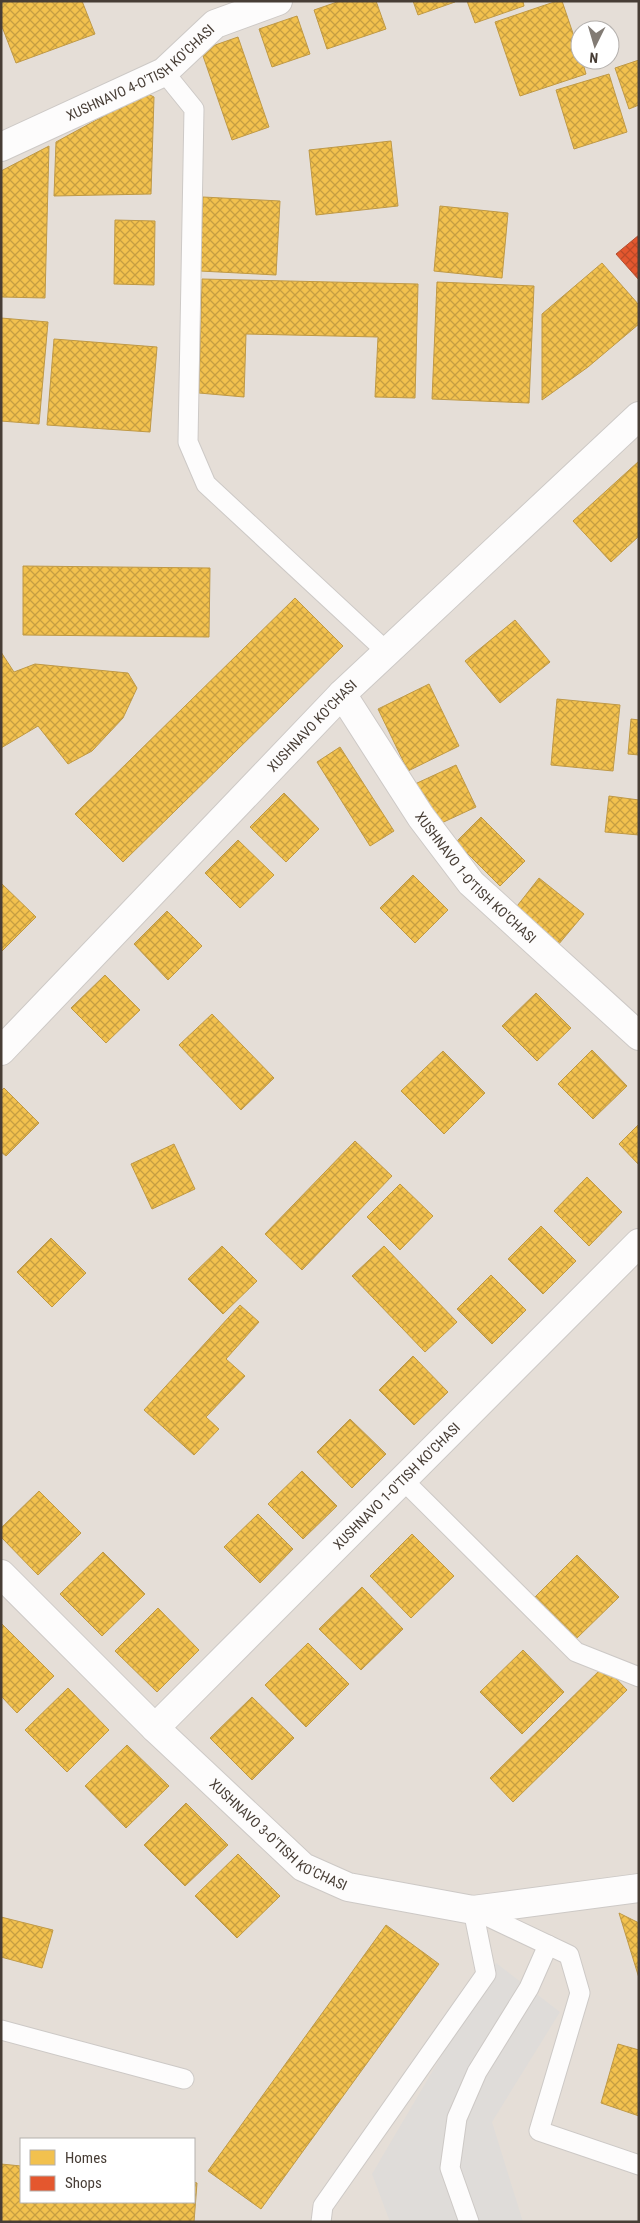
<svg xmlns="http://www.w3.org/2000/svg" width="640" height="2223" font-family="'Roboto Condensed',sans-serif">
<style>
.residential{fill:#e5ded7;fill-rule:evenodd}
.parking{fill:#dfdcd9}
.homes{fill:url(#homes-cross-hatch);stroke:#bf9946}
.shops{fill:url(#shops-cross-hatch);stroke:#b54f30}
.lines{fill:none;stroke-linecap:round;stroke-linejoin:round}
.service-casing{stroke:#cdc9c6;stroke-width:21}
.minor-casing{stroke:#cdc9c6;stroke-width:30}
.service{stroke:#fdfcfc;stroke-width:19}
.minor{stroke:#fdfcfc;stroke-width:28}
.labels{text-anchor:middle;stroke-width:5;stroke-linejoin:round;paint-order:stroke}
.street-label{font-size:14px;fill:#473d35;stroke:#fff}
</style>
<defs>
<pattern id="homes-cross-hatch" width="8" height="8" patternUnits="userSpaceOnUse" patternTransform="scale(1.25)"><rect width="8" height="8" fill="#f2c14e"/><path d="M0 0l8 8M0 8l8-8" fill="none" stroke="#c69e42"/></pattern>
<pattern id="shops-cross-hatch" width="8" height="8" patternUnits="userSpaceOnUse" patternTransform="scale(1.25)"><rect width="8" height="8" fill="#e4572e"/><path d="M0 0l8 8M0 8l8-8" fill="none" stroke="#bb4928"/></pattern>
</defs>
<rect width="100%" height="100%" fill="#f0edea"/>
<!-- residential -->
<path class="residential" d="M1,1h638v2221h-638zM580,30h30v30h-30zM21,2139h173v63h-173z"/>
<!-- parking -->
<path class="parking" d="M496,1963l64,49 -68,110 31,100h-133l-18,-48z"/>
<!-- homes -->
<g class="homes">
<path d="M1,1h81l13,33 -79,29 -15,-39z"/>
<path d="M340,1h36l10,28 -59,20 -13,-39z"/>
<path d="M413,1h42v1l-37,13z"/>
<path d="M467,1h56l1,5 -49,17z"/>
<path d="M557,1h5l18,53v6h2l4,14 -66,22 -25,-74z"/>
<path d="M297,16l13,38 -38,13 -13,-38z"/>
<path d="M238,37l31,90 -37,13 -31,-90z"/>
<path d="M639,60v45l-10,4 -14,-41z"/>
<path d="M609,74l18,58 -53,17 -18,-59z"/>
<path d="M146,93l8,4 -3,97 -97,2 2,-54z"/>
<path d="M391,141l7,65 -82,9 -7,-65z"/>
<path d="M49,146l-4,152 -44,-1v-126z"/>
<path d="M203,197l77,4 -4,74 -76,-4z"/>
<path d="M440,206l68,7 -6,65 -68,-7z"/>
<path d="M115,220l40,1 -1,64 -40,-1z"/>
<path d="M602,263l37,42v19l-51,43 -46,33v-86z"/>
<path d="M202,279l216,5 -3,114 -40,-1 3,-60 -132,-3 -2,63 -45,-4z"/>
<path d="M437,282l97,4 -5,117 -97,-4z"/>
<path d="M1,318l47,4 -9,102 -38,-3z"/>
<path d="M54,339l103,8 -7,85 -103,-7z"/>
<path d="M639,461v75l-28,26 -38,-41z"/>
<path d="M23,566l187,2 -1,69 -186,-2z"/>
<path d="M295,598l48,48 -220,216 -48,-48z"/>
<path d="M515,620l35,42 -50,41 -35,-42z"/>
<path d="M1,652l13,20 21,-8 93,9 9,15 -14,30 -31,33 -24,13 -30,-38 -37,22z"/>
<path d="M429,684l30,62 -51,25 -30,-62z"/>
<path d="M557,699l63,6 -7,66 -62,-6z"/>
<path d="M631,719l8,1v35l-11,-1z"/>
<path d="M340,747l54,84 -24,15 -53,-84z"/>
<path d="M456,765l20,42 -41,19 -20,-42z"/>
<path d="M284,793l35,36 -33,33 -36,-35z"/>
<path d="M609,796l30,4v35l-34,-3z"/>
<path d="M481,817l44,44 -25,25 -44,-44z"/>
<path d="M238,840l36,35 -34,33 -35,-35z"/>
<path d="M413,875l35,35 -33,33 -35,-35z"/>
<path d="M539,878l45,36 -26,31 -44,-35z"/>
<path d="M1,883l35,34 -34,34 -1,-1z"/>
<path d="M167,911l35,35 -34,34 -34,-36z"/>
<path d="M105,975l35,35 -34,33 -35,-35z"/>
<path d="M536,993l35,35 -34,33 -35,-35z"/>
<path d="M212,1014l62,64 -33,32 -62,-65z"/>
<path d="M592,1050l35,36 -34,33 -35,-35z"/>
<path d="M443,1051l42,42 -41,41 -43,-43z"/>
<path d="M4,1088l35,35 -33,33 -5,-4v-61z"/>
<path d="M639,1124v41l-20,-21z"/>
<path d="M355,1141l37,35 -90,94 -37,-36z"/>
<path d="M174,1144l21,45 -43,20 -21,-45z"/>
<path d="M587,1177l35,35 -33,34 -35,-35z"/>
<path d="M400,1184l33,32 -33,34 -33,-33z"/>
<path d="M541,1226l35,35 -33,33 -35,-35z"/>
<path d="M51,1238l35,35 -34,34 -35,-35z"/>
<path d="M222,1246l35,35 -34,33 -35,-35z"/>
<path d="M384,1246l73,76 -32,30 -73,-76z"/>
<path d="M491,1275l35,35 -34,34 -35,-35z"/>
<path d="M240,1305l19,17 -33,37 19,17 -39,41 13,12 -25,26 -50,-45z"/>
<path d="M413,1356l35,36 -34,33 -35,-35z"/>
<path d="M350,1419l36,35 -34,34 -35,-36z"/>
<path d="M302,1471l35,35 -34,33 -35,-35z"/>
<path d="M39,1491l42,42 -43,42 -37,-38v-9z"/>
<path d="M258,1514l35,35 -33,34 -36,-36z"/>
<path d="M412,1534l42,42 -43,42 -41,-42z"/>
<path d="M103,1552l42,42 -43,42 -42,-42z"/>
<path d="M577,1555l42,42 -43,42 -41,-42z"/>
<path d="M362,1587l41,42 -42,41 -42,-41z"/>
<path d="M158,1608l41,42 -42,42 -42,-41z"/>
<path d="M1,1623l53,53 -37,37 -16,-17z"/>
<path d="M308,1643l41,41 -43,43 -41,-42z"/>
<path d="M523,1650l41,42 -42,42 -42,-42z"/>
<path d="M604,1666l23,24 -114,112 -23,-24z"/>
<path d="M68,1688l41,42 -42,42 -42,-42z"/>
<path d="M252,1697l42,41 -42,42 -42,-42z"/>
<path d="M127,1745l42,41 -43,42 -41,-42z"/>
<path d="M186,1803l42,42 -43,41 -41,-41z"/>
<path d="M238,1854l42,42 -43,42 -42,-42z"/>
<path d="M619,1913l20,10v55z"/>
<path d="M1,1917l52,13 -11,38 -41,-11z"/>
<path d="M386,1925l53,39 -178,245 -53,-38z"/>
<path d="M618,2044l21,6v66l-38,-13z"/>
<path d="M1,2164l20,2v36h173v-20l3,1 -3,39h-193z"/>
</g>
<!-- shops -->
<path class="shops" d="M639,235v45l-23,-26z"/>
<g class="lines">
<!-- service casing -->
<g class="service-casing">
<g id="service">
<path d="M164,72l30,37 -6,333 18,42 181,168"/>
<path d="M403,1480l173,172 63,25"/>
<path d="M474,1910l95,45 11,38 -41,138 100,34"/>
<path d="M1,2030l183,49"/>
<path d="M321,2222l2,-16 163,-232 -13,-64"/>
<path d="M469,2222l-19,-54 7,-50 20,-46 52,-84 19,-43"/>
</g>
</g>
<!-- minor casing -->
<g class="minor-casing">
<g id="minor">
<path id="s1" d="M1,147l163,-75 51,-48 63,-23"/>
<path id="s2" d="M342,694l79,123 50,66 168,153"/>
<path id="s3" d="M1,1051l341,-357 297,-278"/>
<path id="s4" d="M1,1574l154,154 148,139 45,20 125,23 166,-22"/>
<path id="s5" d="M155,1728l484,-485"/>
</g>
</g>
<!-- service -->
<use href="#service" class="service"/>
<!-- minor -->
<use href="#minor" class="minor"/>
</g>
<g class="labels">
<!-- street labels -->
<g class="street-label">
<text dy="5" stroke="none"><textPath href="#s1" startOffset="159">XUSHNAVO 4-O'TISH KO'CHASI</textPath></text>
<text dy="5" stroke="none"><textPath href="#s3" startOffset="450">XUSHNAVO KO'CHASI</textPath></text>
<text dy="5" stroke="none"><textPath href="#s2" startOffset="228">XUSHNAVO 1-O'TISH KO'CHASI</textPath></text>
<text dy="5" stroke="none"><textPath href="#s5" startOffset="342">XUSHNAVO 1-O'TISH KO'CHASI</textPath></text>
<text dy="5" stroke="none"><textPath href="#s4" startOffset="382">XUSHNAVO 3-O'TISH KO'CHASI</textPath></text>
</g>
</g>
<!-- border -->
<rect width="640" height="2223" fill="none" stroke="#473d35" stroke-width="5"/>
<!-- legend -->
<rect x="20" y="2138" width="175" height="65" fill="#ffffff" stroke="#b5b1ae"/>
<rect x="30" y="2150" width="25" height="15" fill="#f2c14e" stroke="#b5b1ae"/>
<text x="65" y="2163" font-size="15" fill="#473d35">Homes</text>
<rect x="30" y="2176" width="25" height="15" fill="#e4572e" stroke="#b5b1ae"/>
<text x="65" y="2188" font-size="15" fill="#473d35">Shops</text>
<!-- north arrow -->
<g transform="translate(595 45) rotate(185)"><circle r="24" fill="#ffffff" stroke="#b5b1ae"/>
<path d="M0-4L9 19L0 12L-9 19Z" fill="#827b74"/>
<text y="-8" font-size="14" font-weight="bold" text-anchor="middle" fill="#473d35">N</text>
</g>
</svg>
